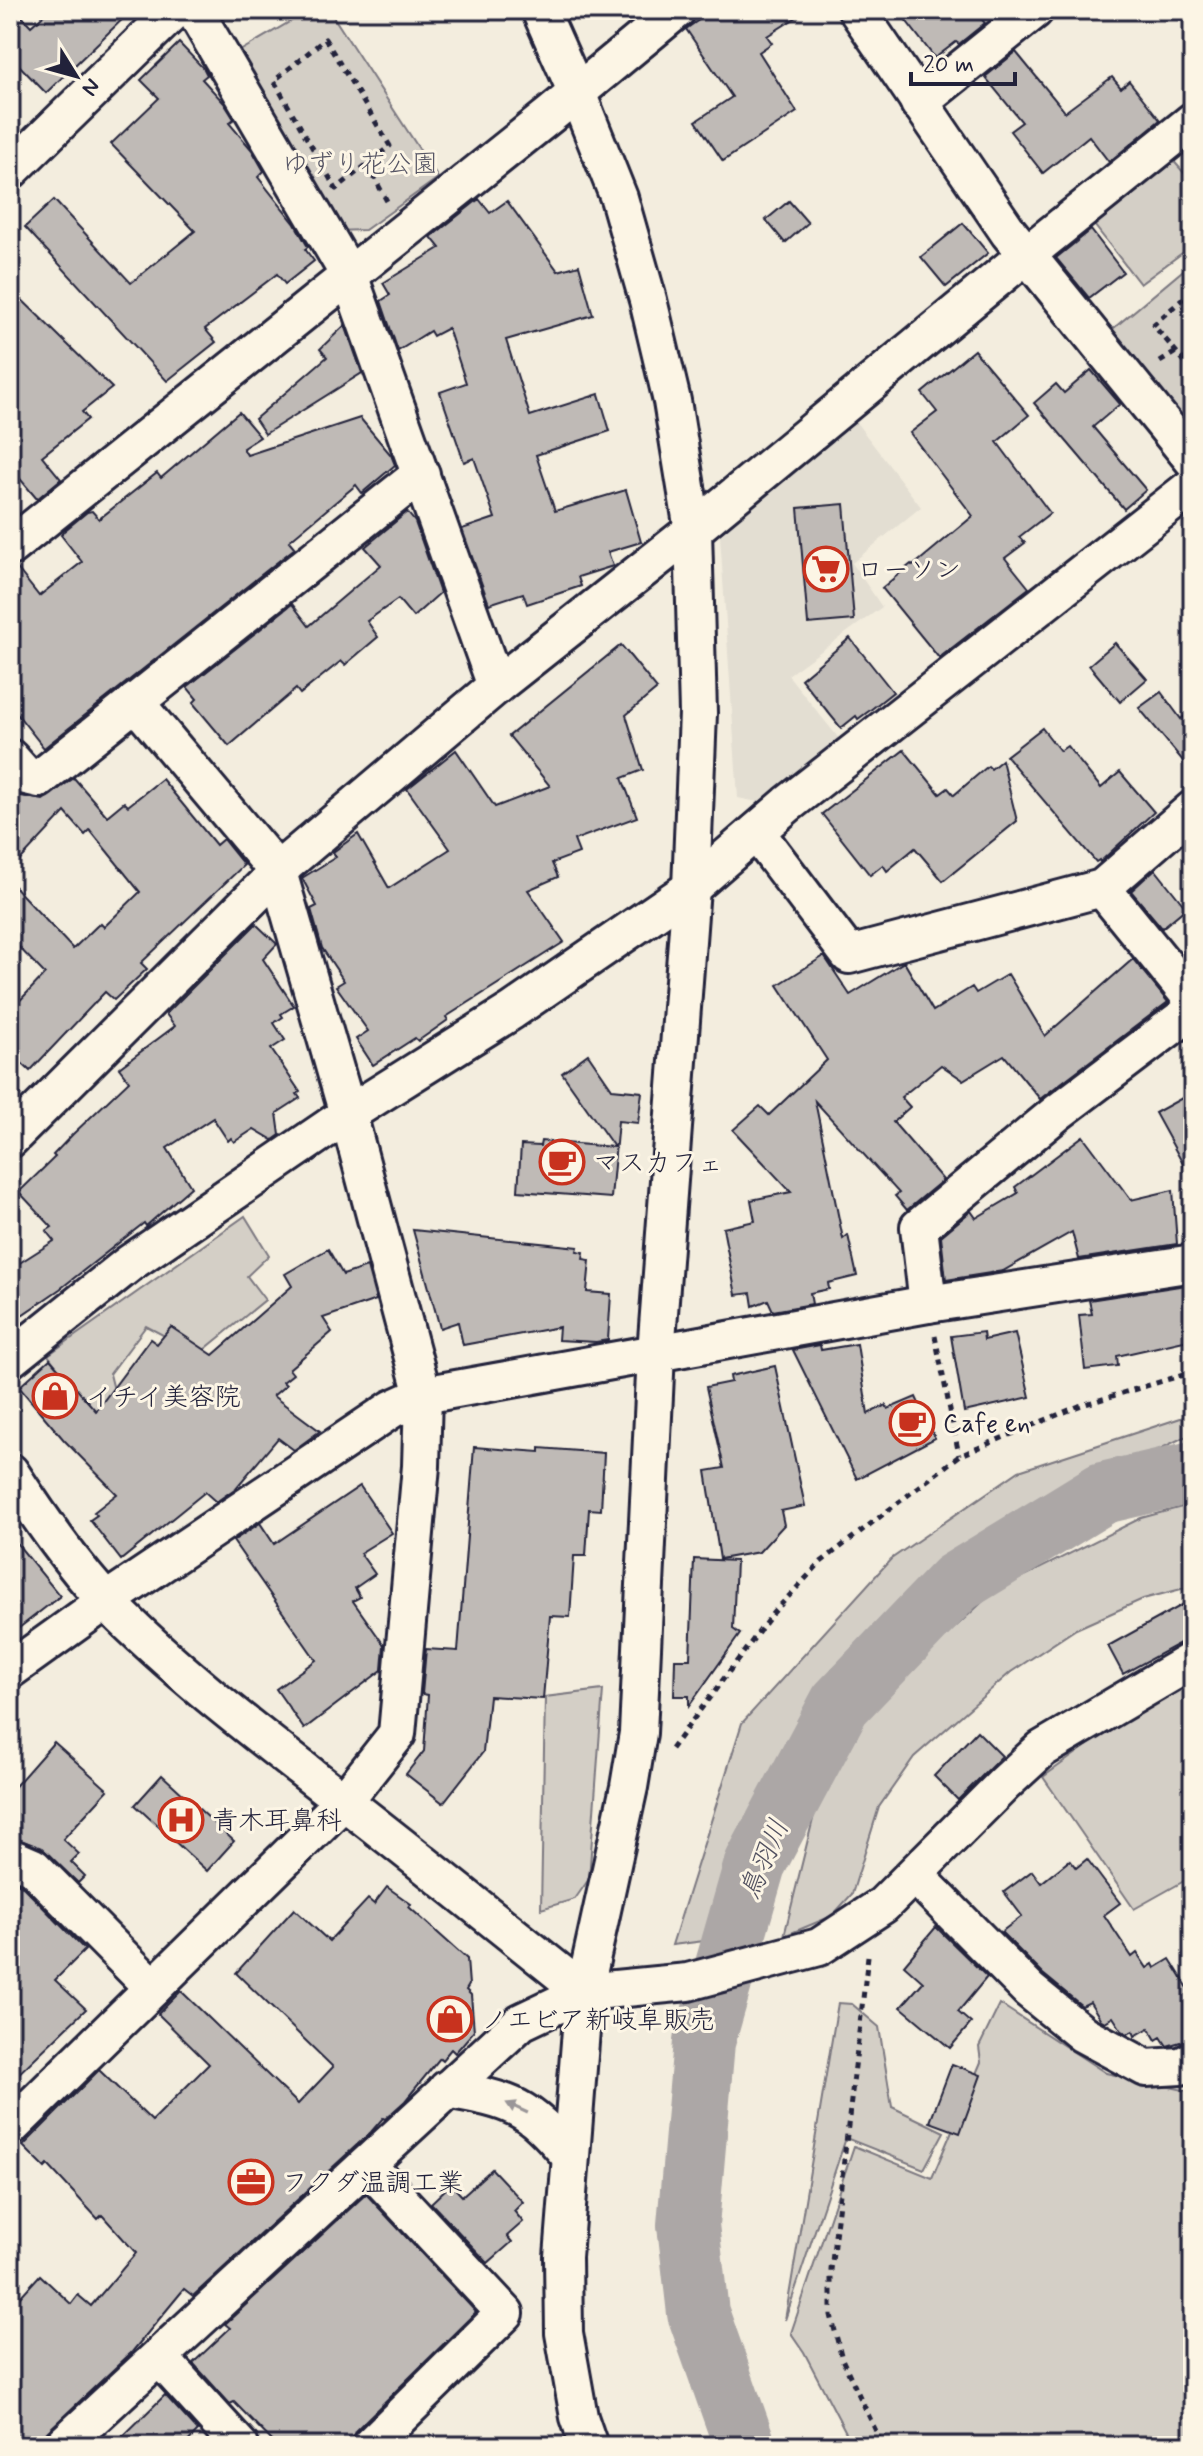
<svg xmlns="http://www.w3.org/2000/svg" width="1203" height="2456" font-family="Mynerve,'Klee One',sans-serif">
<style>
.built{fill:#e3ded2}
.green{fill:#d4cfc6;stroke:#7b7880;stroke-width:2}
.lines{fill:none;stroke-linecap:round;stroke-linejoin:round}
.river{stroke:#aca7a6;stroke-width:62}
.building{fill:#bfbab6;stroke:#22223b;stroke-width:2}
.minor-casing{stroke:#22223b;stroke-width:42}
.path{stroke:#22223b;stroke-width:5;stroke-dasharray:6 6;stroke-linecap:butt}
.minor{stroke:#fcf5e5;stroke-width:36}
.oneway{fill:#9a9698}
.labels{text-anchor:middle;stroke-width:6;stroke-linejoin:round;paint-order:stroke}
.park-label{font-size:26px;fill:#575665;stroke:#fcf5e5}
.poi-label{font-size:26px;fill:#22223b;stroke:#fcf5e5;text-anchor:start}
.water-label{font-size:28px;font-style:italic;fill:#525160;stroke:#fcf5e5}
</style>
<rect width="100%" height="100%" fill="#f3edde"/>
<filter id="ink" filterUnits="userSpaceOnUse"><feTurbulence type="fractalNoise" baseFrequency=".0125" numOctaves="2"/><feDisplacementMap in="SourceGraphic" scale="16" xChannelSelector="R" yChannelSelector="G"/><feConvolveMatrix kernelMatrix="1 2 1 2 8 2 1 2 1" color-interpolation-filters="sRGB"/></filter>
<g filter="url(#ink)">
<!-- built -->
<path class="built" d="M852,417l69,90 -69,56 30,44 -94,68 53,66 -78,62 -25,-5 -18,-262 8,-7 -3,-11z"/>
<!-- green -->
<g class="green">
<path d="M310,10h19l109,168 -73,52 -31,1 -101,-176z"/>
<path d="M1170,157l23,26v62l-53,39 -52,-67z"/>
<path d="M1193,262v163l-11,-2 -74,-90z"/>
<path d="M245,1216l24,39 -22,21 18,24 -66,54 -53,-28 -36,48 6,24 -28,22 -24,-44 -16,-21z"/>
<path d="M1193,1414v22l-9,1 -206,102 -146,130 -120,271 -40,5 70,-222 149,-164 128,-88z"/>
<path d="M1193,1504v82l-50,13 -67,30 -65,43 -97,85 -35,50 -27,87 -20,22 -48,20 35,-141 56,-93 118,-110 148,-74z"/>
<path d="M1193,1683v193l-59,33 -91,-132 73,-52z"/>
<path d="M603,1690l-14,189 -14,20 -34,10 4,-212z"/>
<path d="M838,2003l14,1 27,23 13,80 52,25 -20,37 -78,-31 -61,182z"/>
<path d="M1000,2004l106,69 87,19v354h-340l-49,-94 -13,-19 63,-187 78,32 49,-116 -2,-15z"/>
</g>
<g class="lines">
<!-- river -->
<path class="river" d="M745,2446l-47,-133 -10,-88 16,-183 51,-178 85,-160 116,-121 147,-90 90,-21"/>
</g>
<!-- building -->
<g class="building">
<path d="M10,10h6l15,16 18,-16h83l-86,83 -36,-37z"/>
<path d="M713,10h95l-41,26 5,7 -13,9 38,60 -74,49 -27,-40 36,-24 -46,-68z"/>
<path d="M898,10h76l11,13 -26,21 -3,-2 -21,16z"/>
<path d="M179,43l25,26 3,6 -5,4 22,24 10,16 -5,4 23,27 12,21 -6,6 37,47 13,23 -3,2 9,12 -29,23 -8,-10 -72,55 11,13 -49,39 -142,-154 29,-27 77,83 64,-52 -84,-87 48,-46 -18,-18z"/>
<path d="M1016,52l49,60 47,-35 9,11 8,-7 31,39 -51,42 -20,-26 -46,37 -33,-42 12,-9 -37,-45z"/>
<path d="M479,199l11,14 17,-12 51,70 21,-6 14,50 -87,25 24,76 69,-22 11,37 -74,24 19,56 71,-21 15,52 -33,10 5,14 -35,11 3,9 -54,18 -4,-11 -34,11 -27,-75 33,-11 -21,-60 -10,4 -24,-70 26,-9 -18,-55 -15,8 -3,-5 -32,20 -17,-50 9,-6 -7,-12 57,-35 -9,-11z"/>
<path d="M789,201l19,22 -23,20 -19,-23z"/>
<path d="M963,223l25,30 -42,34 -25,-30z"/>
<path d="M1091,230l32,42 -34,26 -33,-40z"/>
<path d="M10,288l102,100 -30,24 6,7 -46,37 19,23 -24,20 -27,-32z"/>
<path d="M345,325l17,48 -97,61 -10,-15 72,-62 -7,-8z"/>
<path d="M974,350l55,65 -32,27 53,71 -31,24 6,6 -20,15 24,30 -90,70 -57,-70 29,-24 2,2 60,-50 -63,-83 27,-21 -15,-19z"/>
<path d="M1091,370l29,34 -27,23 53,63 -22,19 -90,-106 22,-19 8,9z"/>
<path d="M239,412l21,25 -17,11 4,7 113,-37 31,37 4,10 -33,28 -6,-8 -67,56 6,7 -251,200 -34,-43v-137l6,-1 23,29 43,-34 -21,-27 3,-4 23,-19 5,-1 7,8 58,-46 4,5z"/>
<path d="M844,504l10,116 -46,4 -10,-116z"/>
<path d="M407,512l8,10 25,71 -27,24 -15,-18 -31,22 11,16 -33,28 -4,-4 -41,33 -4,-5 -67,57 -36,-43 4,-4 -10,-12 105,-83 17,22 72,-61 -16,-18z"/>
<path d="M850,638l43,54 -24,19 -11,8 -2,-3 -15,12 -40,-49z"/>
<path d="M1115,643l32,36 -27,23 -31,-37z"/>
<path d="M621,645l36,44 -31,26 17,55 -21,8 15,39 -63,23 5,13 -27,10 6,14 -30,13 36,52 -118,75 2,3 -30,21 -3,-3 -42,27 -17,-26 12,-8 -32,-45 8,-5 -22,-33 -11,-39 6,-3 -15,-28 34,-21 -3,-5 25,-18 31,54 61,-39 -43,-60 49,-39 39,57 55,-21 -41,-50z"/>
<path d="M1161,692l20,27 12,-10v64l-54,-65z"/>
<path d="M1042,728l18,23 7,-5 34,42 19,-16 34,40 -54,50 -1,-2 -3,2 -90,-106z"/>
<path d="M904,750l36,44 8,-6 6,7 34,-29 3,3 11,-9 15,61 -74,60 -28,-33 -28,23 -4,-6 -13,10 -48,-61z"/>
<path d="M74,778l33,38 17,-14 4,4 34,-27 54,66 7,-6 21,26 -103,98 6,6 -33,31 -9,-8 -75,79 -20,-19v-41l35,-37 -35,-36v-56l63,67 27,-26 4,4 36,-35 -50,-62 -5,5 -20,-23 -55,59v-81l11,6 22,4z"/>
<path d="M1155,869l31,39 -24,20 -31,-37z"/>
<path d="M256,924l21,20 -14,15 31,47 -13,8 2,3 -9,6 11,17 -14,9 29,43 -3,2 3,4 -23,15 3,22 -7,5 -19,-11 -20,13 -3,-4 -3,3 -15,-23 -46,30 24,39 -45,39 -2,-3 -84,66 -50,34v-54l44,-28 -8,-10 6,-4 -33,-35 36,-35 -2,-2 20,-21 56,-53 -10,-13 56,-42 -9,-12z"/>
<path d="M824,956l26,39 54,-33 29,49 39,-24 4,6 32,-19 37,62 88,-77 35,43 -128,97 -36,-44 -41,25 -22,-15 -40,32 9,10 -17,15 50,58 -36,30 -12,-14 4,-3 -84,-92 28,138 5,-4 9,41 -29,7 1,6 -19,4 2,11 -39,7 -5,-11 -15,6 -2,-13 -15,2 -13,-67 32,-7 -4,-21 40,-8 -58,-62 27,-24 9,9 58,-55 -49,-75z"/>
<path d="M588,1054l24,35 30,3 -4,31 -20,-2 -7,77 -93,-7 3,-46 19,1 1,-5 73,6 -52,-74z"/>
<path d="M1193,1092v90l-38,-69z"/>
<path d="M1083,1136l48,64 42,-10 4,54 -98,15 -7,-27 -69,39 -57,9 -5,-44 30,-25 5,7 42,-25 -3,-6z"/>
<path d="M413,1230l165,17 -1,4 7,1 -1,7 7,1 -3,32 24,2 -3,46 -12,2 -38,-2 1,-13 -96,18 -5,-23 -18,6z"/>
<path d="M328,1249l15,26 24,-8 9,33 -53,18 9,14 -43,37 4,5 -10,8 3,3 -13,11 47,35 -26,19 -16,-12 -42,50 -20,14 -11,-10 -84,68 -31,-40 7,-5 -3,-3 23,-18 -53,-54 -45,-53 31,-28 46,52 54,-72 7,5 14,-17 42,28 79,-69 -7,-12z"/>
<path d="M1186,1285l7,30v24l-76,17 1,10 -33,4 -6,-55 13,-1 -3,-14z"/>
<path d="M983,1332l1,8 31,-7 15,64 -66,15 -13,-76z"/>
<path d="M857,1344l11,70 18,-9 2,4 28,-12 19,41 -78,41 -64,-129 27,-5 1,5z"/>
<path d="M775,1366l30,140 -24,5 3,14 -25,27 -39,7 -14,-88 18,-3 -18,-81 25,-5 -1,-6z"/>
<path d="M474,1447l66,5v-4l64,5 -3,57 -12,-1 -3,47h-12l-4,61 -20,-1 -7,83 -54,-3 -6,56 -40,51 -37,-29 18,-23 4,-56 -6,-1 4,-45 32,2z"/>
<path d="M360,1486l32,47 -32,20 15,21 -20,14 5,9 -7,4 31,44 -2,25 -78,59 -28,-40 40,-29 -83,-119 27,-18 14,21z"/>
<path d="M10,1535l50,61 -50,39z"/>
<path d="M694,1559l42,2 -3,68 7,5 -51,72v-10h-15l1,-37h15z"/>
<path d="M1193,1599v37l-70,38 -15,-28z"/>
<path d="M977,1731l25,25 -44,44 -24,-24z"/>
<path d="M54,1742l54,48 -45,49 16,15 -8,8 14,14 -7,7 -36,-35 -32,-12v-44z"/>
<path d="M162,1775l72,66 -27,30 -72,-66z"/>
<path d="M1087,1859l33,44 -16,12 28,42 5,-4 10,15 6,-4 2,4 15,-9 23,37v41l-6,3 -20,6 -6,-9 -5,3 -7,-12 -14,8 -2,-5 -5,3 -6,-3 -9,-14 -8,5 -4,-2 -11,-18 -8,4 -39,-32 -42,-42 21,-16 -18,-24 28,-21 9,12 29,-23 6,8z"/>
<path d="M10,1880l11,5 64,65 -30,30 31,29 -76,73z"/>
<path d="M387,1887l24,17 -2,3 58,52 2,26 -3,5 5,5 3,36 -19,22 -4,-4 -9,11 -2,-2 -35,43 -20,18 -2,-1 -12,14 -178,164 -9,-7 -52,63 -85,80 -17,14h-20v-138l30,-33 31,29 7,-9 13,11 45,-53 -34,-38 -4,4 -50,-54 -3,3 -22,-22 76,-76 53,51 57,-57 -51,-50 23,-23 117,113 35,-37 -97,-94 58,-64 35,32 39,-42 6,5z"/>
<path d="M936,1927l51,50 -29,35 13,11 -21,25 -49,-41 22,-25 -19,-17z"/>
<path d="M952,2064l29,11 -21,58 -30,-11z"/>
<path d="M492,2169l31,33 -9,9 9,11 -16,14 5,6 -24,21 -57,-60 20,-19 11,12z"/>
<path d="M366,2194l110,118 -121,119 -5,15h-73l-43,-44 -4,2 -37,-41 37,-35 -5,-4z"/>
<path d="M165,2395l33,36 -14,15h-71z"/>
</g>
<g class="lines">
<!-- minor casing -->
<g class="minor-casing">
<g id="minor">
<path d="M194,10l155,265 147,411"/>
<path d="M540,10l37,83 42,105 29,102 24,101 21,129 5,183 -7,175 -35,465 -18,380 -9,54 -45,205 -21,265 1,76 15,84 10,29"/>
<path d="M857,10l152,223 184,227"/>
<path d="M919,103l116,-93"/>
<path d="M10,171l165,-161"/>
<path d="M10,547l540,-432 127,-105"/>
<path d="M10,758l16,18 13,3 382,-305"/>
<path d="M756,832l93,123 253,-67 91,-79"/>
<path d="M1102,888l91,112"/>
<path d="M10,1139l278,-277 208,-176 197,-156 333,-275 167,-134"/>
<path d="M928,1304l-9,-77 139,-115 135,-102"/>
<path d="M10,1359l120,-96 218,-149 164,-103 179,-123 97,-84 405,-318"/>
<path d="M10,1472c29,45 61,92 98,131 73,74 156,136 238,200 80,62 159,126 238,189"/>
<path d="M10,1670l96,-69 286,-192 31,-14 505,-91 265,-41"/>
<path d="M10,1857l23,10 120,121"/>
<path d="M915,1875l114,115 54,44 63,34 35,-2 12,-6"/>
<path d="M447,2089c66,12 80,16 123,67"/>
<path d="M10,2128l334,-327 53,-67 24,-268 2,-71 -75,-281 -70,-242 -143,-170"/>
<path d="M367,2165l138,148 -135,133"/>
<path d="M159,2357l81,89"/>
<path d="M62,2446l459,-424 63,-30 104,-10 131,-35 64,-42 122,-122 37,-34 151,-89"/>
</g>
</g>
<!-- path -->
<g class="path">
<path d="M325,39l65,107 -54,43 -62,-108z"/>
<path d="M367,164l21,39"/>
<path d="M1193,290l-40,35 40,46"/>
<path d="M1160,362l16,-10"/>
<path d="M935,1336l24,119"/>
<path d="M671,1749l102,-136 48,-51 138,-106 120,-50 114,-34"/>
<path d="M868,1956l-37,314v45l11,44 41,87"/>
</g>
<!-- minor -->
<use href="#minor" class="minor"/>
</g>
<!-- one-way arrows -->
<defs><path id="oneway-solid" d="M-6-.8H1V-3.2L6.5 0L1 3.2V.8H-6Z" transform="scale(2)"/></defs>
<use class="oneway" href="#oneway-solid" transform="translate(517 2108) rotate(-155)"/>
</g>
<!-- icons -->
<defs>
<g id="supermarket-ring" transform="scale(2.3)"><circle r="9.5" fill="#fcf5e5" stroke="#c8321e" stroke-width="1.5"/><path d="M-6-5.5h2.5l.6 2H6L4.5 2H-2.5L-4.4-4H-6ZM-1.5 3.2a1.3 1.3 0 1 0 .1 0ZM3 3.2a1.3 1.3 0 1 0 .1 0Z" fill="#c8321e"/></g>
<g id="cafe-ring" transform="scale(2.3)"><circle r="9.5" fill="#fcf5e5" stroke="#c8321e" stroke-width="1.5"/><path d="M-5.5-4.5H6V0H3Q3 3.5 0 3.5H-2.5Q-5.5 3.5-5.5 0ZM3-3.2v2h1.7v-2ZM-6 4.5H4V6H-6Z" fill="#c8321e"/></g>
<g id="shop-ring" transform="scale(2.3)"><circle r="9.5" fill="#fcf5e5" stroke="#c8321e" stroke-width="1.5"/><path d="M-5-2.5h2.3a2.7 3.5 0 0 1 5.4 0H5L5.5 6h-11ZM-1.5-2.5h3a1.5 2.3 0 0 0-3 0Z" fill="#c8321e"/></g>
<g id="hospital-ring" transform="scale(2.3)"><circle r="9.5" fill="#fcf5e5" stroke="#c8321e" stroke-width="1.5"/><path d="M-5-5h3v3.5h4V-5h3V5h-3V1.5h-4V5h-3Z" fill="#c8321e"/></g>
<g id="office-ring" transform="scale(2.3)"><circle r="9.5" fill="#fcf5e5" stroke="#c8321e" stroke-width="1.5"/><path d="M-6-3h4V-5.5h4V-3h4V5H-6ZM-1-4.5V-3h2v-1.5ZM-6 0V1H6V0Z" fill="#c8321e"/></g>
</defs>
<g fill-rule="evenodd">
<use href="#supermarket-ring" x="826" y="569"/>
<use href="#cafe-ring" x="562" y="1162"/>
<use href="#shop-ring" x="55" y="1396"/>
<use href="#cafe-ring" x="912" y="1423"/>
<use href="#hospital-ring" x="181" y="1820"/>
<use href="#shop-ring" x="450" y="2019"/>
<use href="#office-ring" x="251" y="2182"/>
</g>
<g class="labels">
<!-- park labels -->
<g class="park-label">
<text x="360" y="172">ゆずり花公園</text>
</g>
<!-- poi labels -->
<g class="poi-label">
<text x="857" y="578">ローソン</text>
<text x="593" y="1171">マスカフェ</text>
<text x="86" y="1405">イチイ美容院</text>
<text x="943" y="1432">Cafe en</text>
<text x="212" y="1829">青木耳鼻科</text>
<text x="481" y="2028">ノエビア新岐阜販売</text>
<text x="282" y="2191">フクダ温調工業</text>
</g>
<!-- water labels -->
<g class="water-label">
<text transform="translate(763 1859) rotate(-67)" y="10">鳥羽川</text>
</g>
</g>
<!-- margin -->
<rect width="1203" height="2456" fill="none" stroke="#fcf5e5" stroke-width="40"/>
<rect x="20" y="20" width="1163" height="2416" fill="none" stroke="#22223b" stroke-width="3" filter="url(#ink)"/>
<!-- north arrow -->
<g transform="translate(76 76) rotate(127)" stroke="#fcf5e5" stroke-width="6" paint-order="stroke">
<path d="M0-6L14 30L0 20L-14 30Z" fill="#22223b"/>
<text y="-12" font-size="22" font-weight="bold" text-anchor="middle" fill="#22223b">N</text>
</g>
<!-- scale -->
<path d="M911 72v12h104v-12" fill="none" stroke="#22223b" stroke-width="4"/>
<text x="923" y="72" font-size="24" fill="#22223b" stroke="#fcf5e5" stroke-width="6" paint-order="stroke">20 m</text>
</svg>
